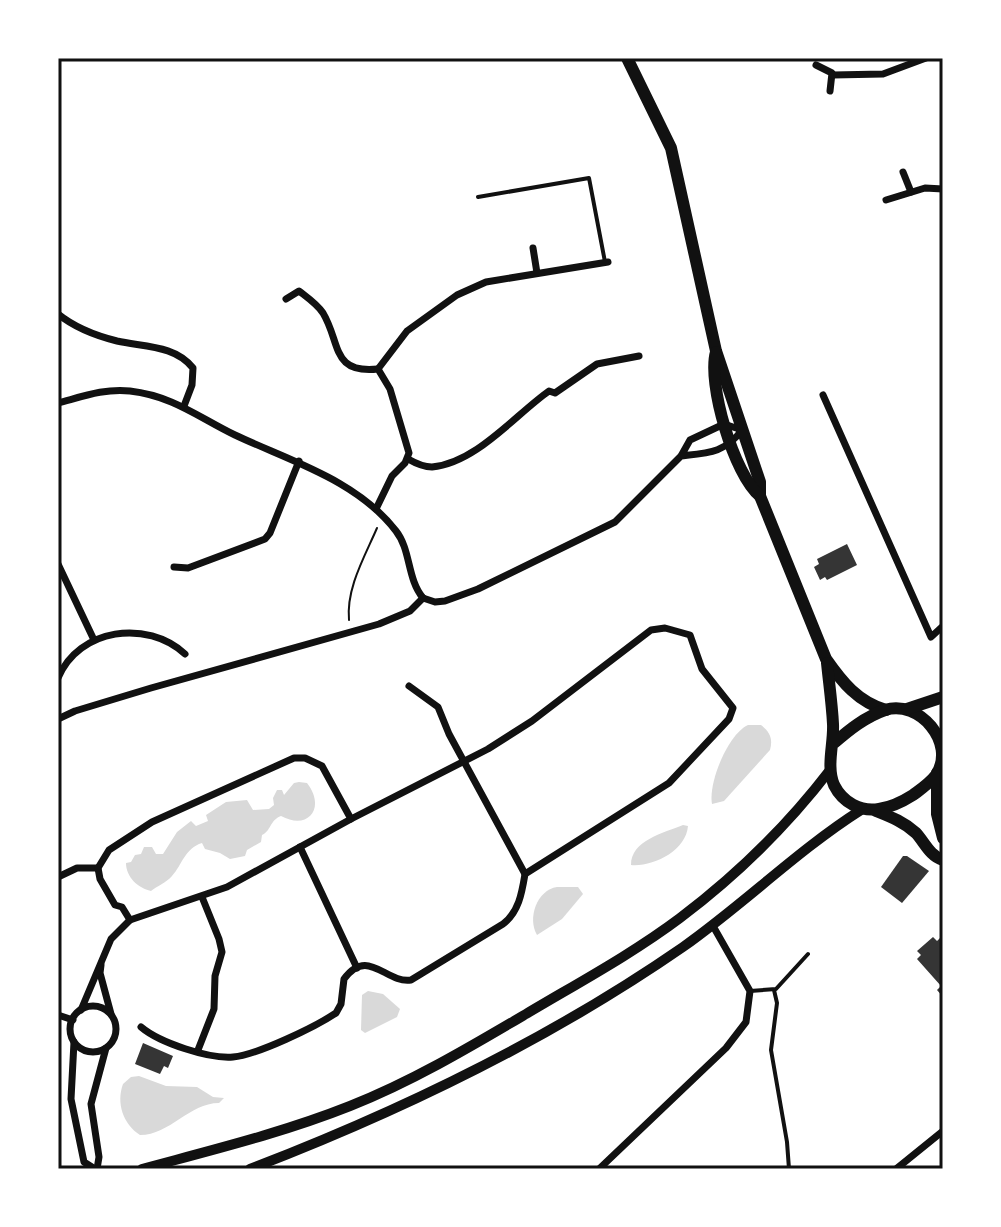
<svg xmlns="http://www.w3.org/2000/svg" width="1001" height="1227" font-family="Rubik,sans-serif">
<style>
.water{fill:#d9d9d9}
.building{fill:#353535}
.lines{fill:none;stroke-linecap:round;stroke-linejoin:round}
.path{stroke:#111;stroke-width:2}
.service{stroke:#111;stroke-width:4}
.minor{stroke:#111;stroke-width:7}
.secondary{stroke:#111;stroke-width:10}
.primary{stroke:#111;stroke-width:12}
.neatline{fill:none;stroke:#111;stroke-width:3}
</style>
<rect width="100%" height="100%" fill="#fff"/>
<!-- water -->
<g class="water">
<path d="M748,725h13c9,7 12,14 9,25l-46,51 -12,3c-4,-21 16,-70 36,-79z"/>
<path d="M299,782l8,1c19,24 2,48 -26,33 -11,4 -10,15 -19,19l-1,7 -14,8 -2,6 -15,3 -10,-6 -15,-4 -3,-6c-17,5 -20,22 -30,33 -6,7 -15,10 -21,15 -13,-3 -25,-14 -25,-28l5,-1 4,-7 6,-1 3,-7h8l4,7h7l14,-22 14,-11 5,5 12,-5 -2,-6 20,-13 21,-2 6,10 16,-1 5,-4 -1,-7 4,-8h5l2,5 10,-12z"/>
<path d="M683,825l5,1c-2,25 -35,41 -57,39 0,-25 33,-32 52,-40z"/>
<path d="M557,887h21l5,7 -21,25 -25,16c-10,-17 0,-45 20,-48z"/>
<path d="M368,991l15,3 17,15 -3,8 -32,16 -4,-3 1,-35z"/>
<path d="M139,1076l27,10 31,1 16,10 11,1 -5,5c-30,0 -49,32 -79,32 -17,-11 -24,-32 -17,-51l8,-7z"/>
</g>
<!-- building -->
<g class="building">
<path d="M847,544l10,21 -30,15 -2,-3 -5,3 -6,-13 5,-3 -2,-5z"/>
<path d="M903,856h4l22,15 -27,32 -21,-16z"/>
<path d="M933,937l4,4 3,-3 3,3v56l-6,-7 4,-4 -24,-27 4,-4 -4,-4z"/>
<path d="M143,1043l30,13 -5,12 -4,-2 -4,8 -25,-10z"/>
</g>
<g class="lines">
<!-- path -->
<path class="path" d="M349,620c-3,-32 16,-64 28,-92"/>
<!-- service -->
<g class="service">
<path d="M478,197l111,-19 16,84"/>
<path d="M774,990l3,13 -6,47 16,92 2,27"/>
<path d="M750,991l26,-2 32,-35"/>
</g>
<!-- minor -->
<g class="minor">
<path d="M816,65l16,8 -2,18"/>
<path d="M833,75l50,-1 43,-16"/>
<path d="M903,172l8,20"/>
<path d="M886,200l39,-12 18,1"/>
<path d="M533,248l4,25"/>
<path d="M286,299l13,-8c9,7 18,13 24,22 18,30 8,61 55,56l12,20 19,64 -4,10 -13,13 -16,33"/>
<path d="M58,314c16,13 39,22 59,27 27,6 58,4 76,27l-1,17 -8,21"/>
<path d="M378,369l29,-38 50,-36 29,-13 122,-20"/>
<path d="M823,395l108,242 12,-11"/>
<path d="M58,403c23,-6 47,-15 72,-12 43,5 68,26 105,44 55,26 122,45 161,96 15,19 11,48 27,67"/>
<path d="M408,459c7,4 15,8 24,8 44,-4 83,-52 117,-76l6,2 42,-29 42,-8"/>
<path d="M58,564l36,76"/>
<path d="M174,567l14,1 77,-29 5,-6 29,-72"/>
<path d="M423,598l12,4 10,-1 33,-12 137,-67 66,-66 9,-16 34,-16 18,6c-17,23 -34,23 -61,26"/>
<path d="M58,678c21,-50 89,-59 127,-24"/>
<path d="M409,686l29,21 11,27 76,140"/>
<path d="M58,719l17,-8 76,-23 228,-64 31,-13 13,-13"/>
<path d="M300,847l57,121"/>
<path d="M58,877l19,-9h21"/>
<path d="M130,920l-8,-13 -7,-2 -15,-26 -2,-11 11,-18 43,-28 142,-64h11l17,8 29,53"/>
<path d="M101,965l-1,8 11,41"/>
<circle cx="93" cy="1029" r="23"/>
<path d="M81,1010l30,-71 19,-19 97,-33 124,-68 137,-70 44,-28 119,-91 14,-2 25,7 12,34 31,39 -4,11 -60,64 -144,91c-3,18 -6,38 -22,50l-92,56c-25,4 -43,-34 -67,-1l-3,25 -5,9c-21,14 -79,42 -103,44 -24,2 -73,-14 -92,-30"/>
<path d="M58,1015l15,5"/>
<path d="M74,1042l-3,57 13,63 11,7"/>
<path d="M198,1050l16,-41 1,-33 7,-24 -3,-13 -17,-42"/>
<path d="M97,1169l2,-12 -8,-53 15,-56"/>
<path d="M599,1169l127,-121 20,-26 4,-31 -37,-65"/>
<path d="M896,1169l47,-38"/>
</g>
<!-- secondary -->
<g class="secondary">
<path d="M142,1169c70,-19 140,-36 208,-63 61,-24 120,-59 176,-92 52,-31 106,-60 154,-96 57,-43 107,-92 150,-148"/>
<path d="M250,1169c151,-58 300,-130 433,-222 61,-43 115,-97 178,-137"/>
</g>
<!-- primary -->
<g class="primary">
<path d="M627,58l44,90 45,203 44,131v14l66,163c16,23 32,43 60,51"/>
<path d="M716,352c-9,31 18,123 44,144"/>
<path d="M827,663c2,20 5,41 6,61 1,20 -7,42 1,61 9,18 27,27 45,24 13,-2 23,-7 34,-14 8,-6 17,-12 23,-20 21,-32 -17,-76 -51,-65 -20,7 -36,20 -51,33"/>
<path d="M907,709l36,-12"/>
<path d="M937,773v41l6,24"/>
<path d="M876,811c15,6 28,11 40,22 9,10 14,23 27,27"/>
</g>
</g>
<!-- border -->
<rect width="1001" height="1227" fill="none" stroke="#ffffff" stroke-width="120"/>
<rect x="60" y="60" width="881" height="1107" class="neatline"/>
</svg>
